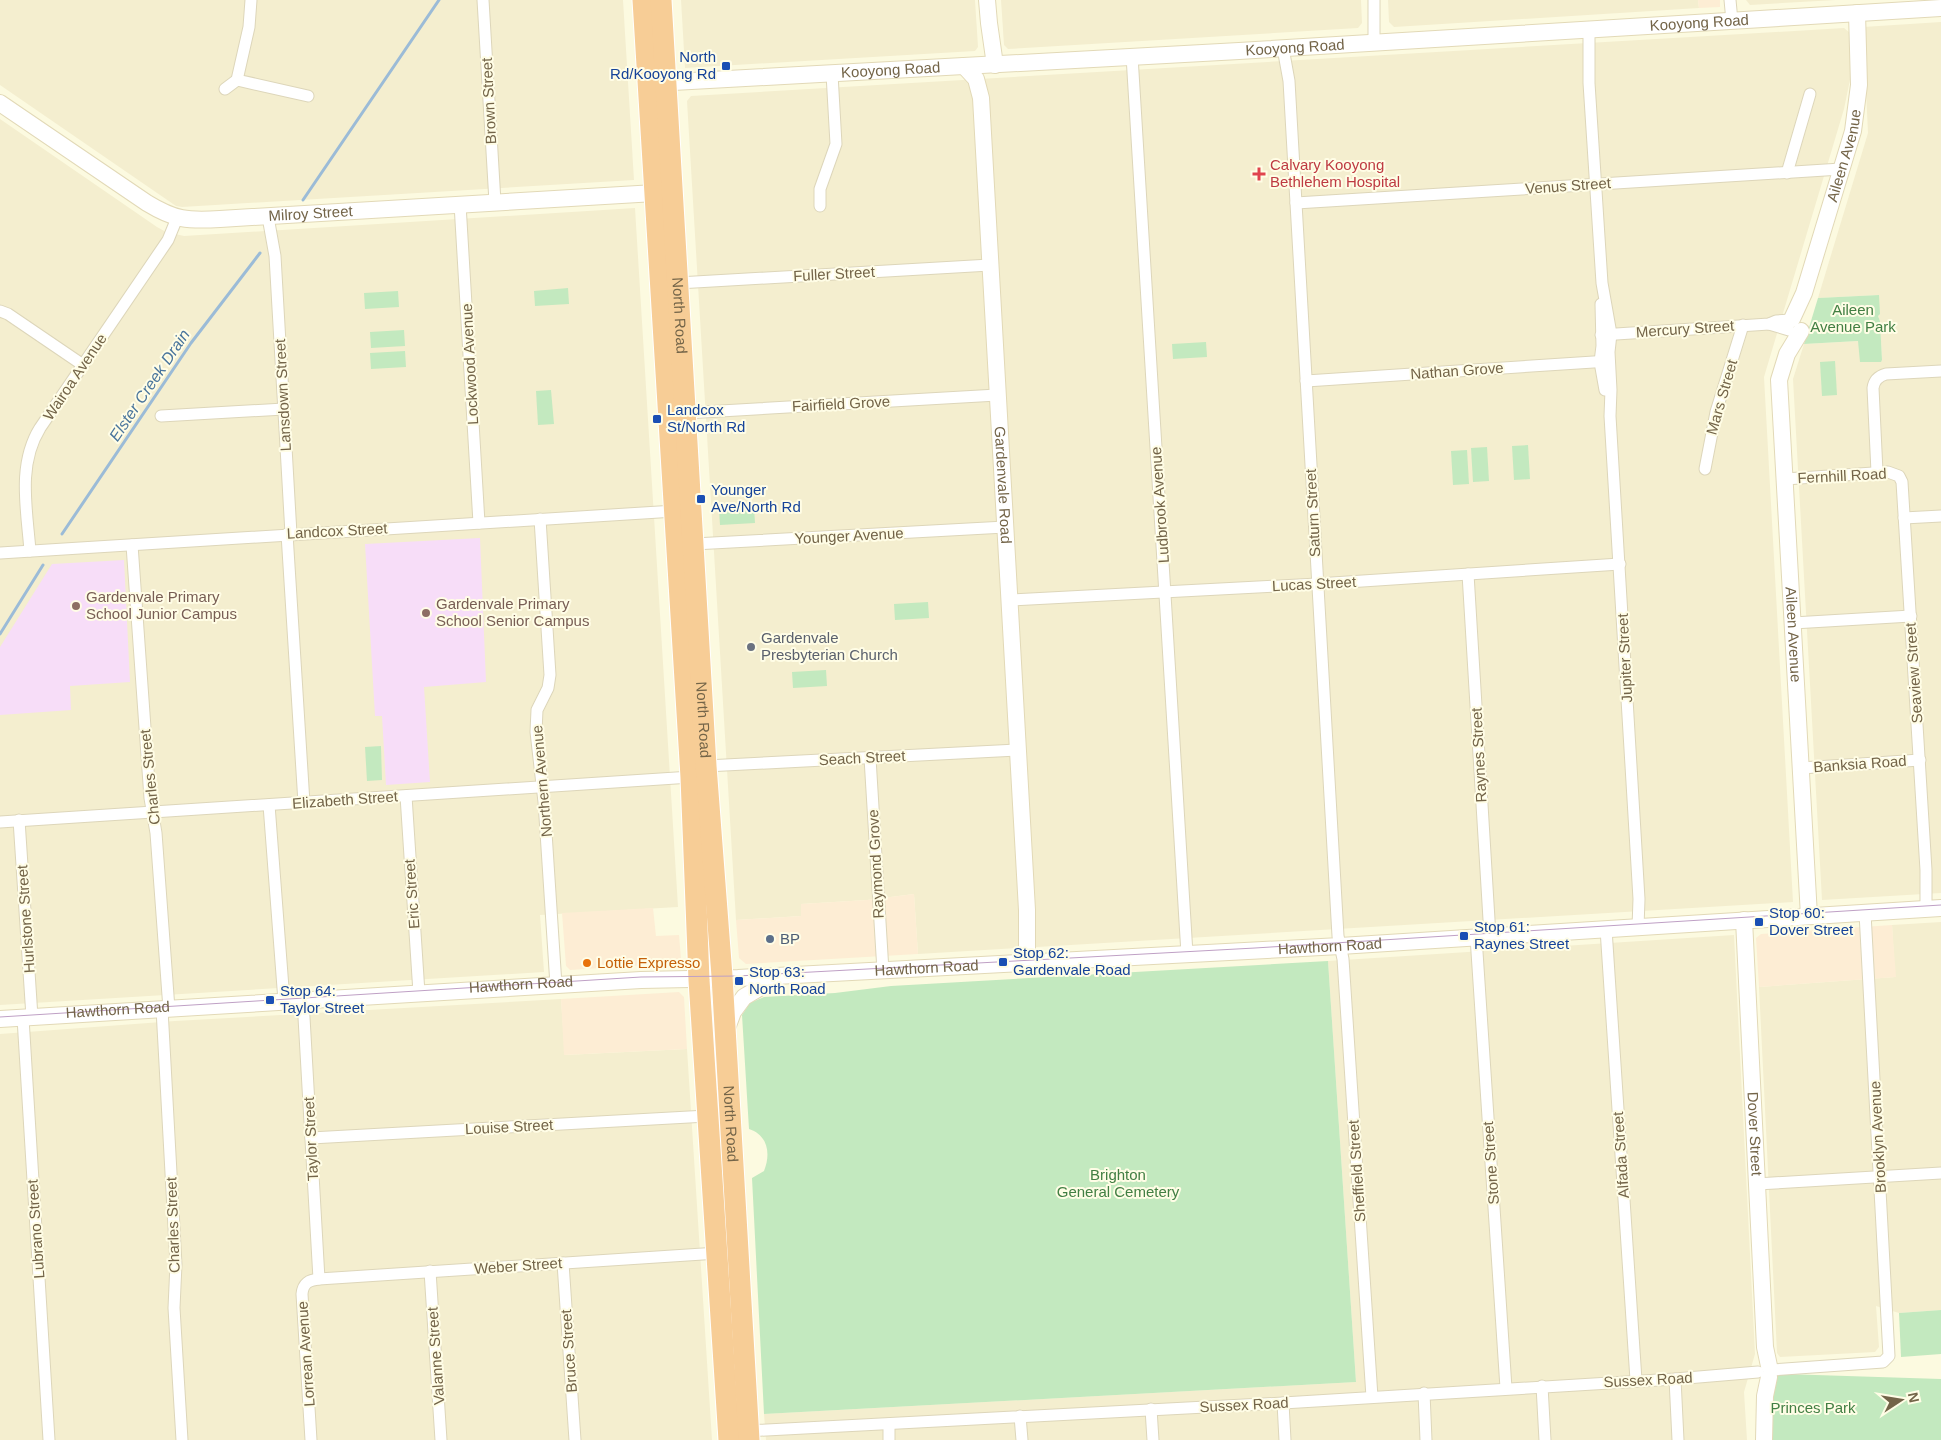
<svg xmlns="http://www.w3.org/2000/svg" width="1941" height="1440" font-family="Helvetica,sans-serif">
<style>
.residential{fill:#f4eecf}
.commercial{fill:#fdedd4}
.education{fill:#f7ddf8}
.green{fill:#c3e9bf}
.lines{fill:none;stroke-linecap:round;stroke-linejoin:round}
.stream{stroke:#9bbbd7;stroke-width:3}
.street-casing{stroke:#ddd6ba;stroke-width:13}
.secondary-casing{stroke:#e2d9b7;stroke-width:18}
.highway-casing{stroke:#fff;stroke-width:23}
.street{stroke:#fff;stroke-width:11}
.secondary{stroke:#fff;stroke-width:16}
.highway{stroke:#f7cd96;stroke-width:21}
.tram{stroke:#bfa0c5;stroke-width:1}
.transit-dot{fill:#1a4fb4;stroke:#fffde6;stroke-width:2}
.health-dot{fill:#e0444e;stroke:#fffde6;stroke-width:2}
.education-dot{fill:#8d6e63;stroke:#fffde6;stroke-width:2}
.worship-dot{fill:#6b7280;stroke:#fffde6;stroke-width:2}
.service-dot{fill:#5c6f8a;stroke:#fffde6;stroke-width:2}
.food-dot{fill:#e8710a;stroke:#fffde6;stroke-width:2}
.labels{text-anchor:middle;stroke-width:4;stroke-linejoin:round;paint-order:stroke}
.street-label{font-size:15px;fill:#736448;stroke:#fffde6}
.transit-label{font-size:15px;fill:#164399;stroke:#fffde6;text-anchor:start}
.health-label{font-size:15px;fill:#be3a42;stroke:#fffde6;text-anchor:start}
.park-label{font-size:15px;fill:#427f43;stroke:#fffde6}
.education-label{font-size:15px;fill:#785e54;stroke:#fffde6;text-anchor:start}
.worship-label{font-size:15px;fill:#5b616d;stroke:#fffde6;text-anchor:start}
.service-label{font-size:15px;fill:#4e5e75;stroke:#fffde6;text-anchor:start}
.food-label{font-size:15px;fill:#c56008;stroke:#fffde6;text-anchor:start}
.water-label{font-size:16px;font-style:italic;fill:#4a759c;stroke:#fffde6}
</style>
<rect width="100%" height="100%" fill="#fcfae0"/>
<!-- residential -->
<g class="residential">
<path d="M0,0h623l11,180 -452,27 -6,-1 -176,-121z"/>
<path d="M681,0h294l3,47 -3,4 -290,17z"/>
<path d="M1001,0h360l1,23 -4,5 -350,21 -4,-4z"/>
<path d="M1388,0h310l1,8 -305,19 -5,-5z"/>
<path d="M1746,0h90l-86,5z"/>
<path d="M1941,22v871l-119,7 -29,-521 11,-35 55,-3 23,20 -2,-40 -2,-5 1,-21 -61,3 50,-165 -5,-106z"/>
<path d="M1844,28l6,5 2,37 -8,39 -80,268 29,525 -875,52 -4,-60 -47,6 -66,4v12l-65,4 -49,-819 4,-5z"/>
<path d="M0,119l157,108 9,5 18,4 451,-28 43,699 -138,8 4,57 -544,33z"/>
<path d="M1941,922v388l-42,3 -23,-7 3,41 -4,5 -95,5 -3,-4 -18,-366 136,-10 -3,-52z"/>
<path d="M1734,935l21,419 -11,38 3,48h-981l-2,-26 592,-32 -28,-421z"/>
<path d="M561,999l4,56 122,-6 25,391h-712v-406l175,-13z"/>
</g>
<!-- commercial -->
<g class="commercial">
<path d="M1698,0h22v7l-21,1z"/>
<path d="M914,894l4,60 -172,10 -7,-6 -3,-38 65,-4v-12l66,-4z"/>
<path d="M653,908l3,28 23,-1 2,24 -4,4 -107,7 -4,-4 -4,-53z"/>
<path d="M1892,925l4,52 -137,10 -3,-49 5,-4z"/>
<path d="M679,992l5,5 3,52 -123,6 -3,-56z"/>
</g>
<!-- education -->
<g class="education">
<path d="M480,538l6,144 -62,5 6,95 -44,3 -4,-69h-7l-10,-172z"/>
<path d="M124,560l6,122 -60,4 1,24 -71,5v-68l52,-83z"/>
</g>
<!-- green -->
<g class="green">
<path d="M568,288l1,16 -34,2 -1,-15z"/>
<path d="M398,291l1,16 -34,2 -1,-16z"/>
<path d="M1879,295l1,19 -2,2 2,5 2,39 -1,2h-21l-2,-21 -54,3 14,-46z"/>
<path d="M404,330l1,16 -34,2 -1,-16z"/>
<path d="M1206,342l1,15 -34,2 -1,-15z"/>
<path d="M405,351l1,16 -35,2 -1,-16z"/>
<path d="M1835,361l2,34 -15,1 -2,-34z"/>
<path d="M551,390l3,34 -16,1 -2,-34z"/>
<path d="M1528,445l2,34 -16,1 -2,-34z"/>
<path d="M1487,447l2,34 -16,1 -2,-34z"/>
<path d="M1467,450l2,34 -16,1 -2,-34z"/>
<path d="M754,507l1,16 -35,2 -1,-16z"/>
<path d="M928,602l1,16 -34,2 -1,-16z"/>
<path d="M826,670l1,16 -34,2 -1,-16z"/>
<path d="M381,746l1,34 -15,1 -2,-34z"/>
<path d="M1328,961l28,421 -592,32 -12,-236 12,-7c7,-17 4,-36 -15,-42l-7,-114 8,-12 14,-6 71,-4 56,-7z"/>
<path d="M1941,1310v44l-40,3 -2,-44z"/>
<path d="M1784,1374l157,5v61h-172l2,-53 6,-11z"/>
</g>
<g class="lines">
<!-- stream -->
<g class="stream">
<path d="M303,200l136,-200"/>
<path d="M62,534l129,-191 69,-90"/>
<path d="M0,634l43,-69"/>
</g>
<!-- street casing -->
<g class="street-casing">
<g id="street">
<path d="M483,0l12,202"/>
<path d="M1374,0v42"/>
<path d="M1730,0l2,21"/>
<path d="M1589,29v54l13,200 9,51 -2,18 2,38 -1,26 29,483 -1,28"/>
<path d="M1283,48l6,33 49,855 5,23 29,438"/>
<path d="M1132,56l55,898"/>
<path d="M237,80l71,16"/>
<path d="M225,89l12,-9 12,-53 2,-27"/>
<path d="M1787,173l23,-79"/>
<path d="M1296,203l545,-34"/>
<path d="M460,204l19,319"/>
<path d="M820,206v-17l16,-45 -4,-70"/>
<path d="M268,217l7,39 16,278"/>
<path d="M678,283l312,-18"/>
<path d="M1601,304l1,42 -2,16 5,28"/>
<path d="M0,311l8,3 75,51"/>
<path d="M1769,324l20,6"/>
<path d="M1601,335l168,-11 7,-3 15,-1"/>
<path d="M1306,381l303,-20"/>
<path d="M686,413l311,-18"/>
<path d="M161,416l123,-7"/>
<path d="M1705,469l11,-57 27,-87"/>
<path d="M1877,472l-4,-84c1,-8 6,-12 13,-14l55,-3"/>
<path d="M1785,479l103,-7 11,4 3,6 24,388v39"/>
<path d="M1904,518l37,-2"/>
<path d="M540,519l10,156 -2,13 -11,22 -1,22 8,70 12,183"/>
<path d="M287,534l17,269"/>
<path d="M694,544l311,-17"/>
<path d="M132,545l18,253 6,35 13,176"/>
<path d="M30,551c-3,-41 -13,-86 10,-123l128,-188 9,-22"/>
<path d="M0,553l675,-42"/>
<path d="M1468,574l22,362"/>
<path d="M1009,600l308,-16 303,-20"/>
<path d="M1793,623l118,-7"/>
<path d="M870,758l13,213"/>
<path d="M706,766l311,-16"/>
<path d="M1801,768l119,-8"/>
<path d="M406,796l13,197"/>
<path d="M269,805l15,196"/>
<path d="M19,820l13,197"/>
<path d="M0,822l691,-45"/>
<path d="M1606,929l30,451"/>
<path d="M1476,937l30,451"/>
<path d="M303,1000l16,279"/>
<path d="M162,1009l14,255 -2,44 8,132"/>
<path d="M23,1018l26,422"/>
<path d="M311,1138l396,-22"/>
<path d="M1757,1184l184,-11"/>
<path d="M563,1263l12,177"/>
<path d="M430,1271l11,169"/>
<path d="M1772,1370l111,-8 6,-6 -24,-443"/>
<path d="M1675,1379l3,61"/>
<path d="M1542,1386l3,54"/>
<path d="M1424,1393l2,47"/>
<path d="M1283,1403l2,37"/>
<path d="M1151,1409l2,31"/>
<path d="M1020,1416l2,24"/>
<path d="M889,1424v16"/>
<path d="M746,1431l537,-28 392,-24 83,-7"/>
<path d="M311,1440l-9,-146c1,-11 7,-14 17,-15l399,-26"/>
</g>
</g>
<!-- secondary casing -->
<g class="secondary-casing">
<g id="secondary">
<path d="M987,0l2,23 6,42"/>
<path id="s1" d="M964,66l12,13 5,19 46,812v53"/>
<path id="s2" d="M655,83l584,-32 702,-43"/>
<path id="s3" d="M0,103l147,100c28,17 40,18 73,16l435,-26"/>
<path id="s4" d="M1792,319l12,-26 49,-162 6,-46 -2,-72"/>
<path id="s5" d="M1801,331l-14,23 -8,26 30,536"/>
<path id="s6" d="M1744,920l21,427 4,19"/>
<path id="s7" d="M0,1019l641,-39 97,-2 602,-32 601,-38"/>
<path d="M726,1031l7,-19 11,-15 34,-20"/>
<path d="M1764,1440l1,-44 4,-19"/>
</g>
</g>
<!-- highway casing -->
<g class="highway-casing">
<g id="highway">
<path d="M643,0l48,777 8,203 30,460"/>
<path id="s8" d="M661,0l45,766 16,210 27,464"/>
</g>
</g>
<!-- street -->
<use href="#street" class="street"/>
<!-- secondary -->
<use href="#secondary" class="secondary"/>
<!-- highway -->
<use href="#highway" class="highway"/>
<!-- tram -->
<path class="tram" id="s9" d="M0,1017l641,-40 97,-1 517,-28 686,-43"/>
</g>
<!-- markers -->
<g class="transit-dot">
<rect x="721" y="61" width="10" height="10" rx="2.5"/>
<rect x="652" y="414" width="10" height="10" rx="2.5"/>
<rect x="696" y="494" width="10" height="10" rx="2.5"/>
<rect x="1754" y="917" width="10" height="10" rx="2.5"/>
<rect x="1459" y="931" width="10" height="10" rx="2.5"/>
<rect x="998" y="957" width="10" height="10" rx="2.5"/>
<rect x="734" y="976" width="10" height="10" rx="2.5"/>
<rect x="265" y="995" width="10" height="10" rx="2.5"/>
</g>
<path class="health-dot" d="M1256.5 166.5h5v5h5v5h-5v5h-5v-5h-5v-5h5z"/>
<g class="education-dot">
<circle cx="76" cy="606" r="5"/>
<circle cx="426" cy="613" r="5"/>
</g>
<circle class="worship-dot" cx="751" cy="647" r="5"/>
<circle class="service-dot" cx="770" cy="939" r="5"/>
<circle class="food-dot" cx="587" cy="963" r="5"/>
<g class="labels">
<!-- street labels -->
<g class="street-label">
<text dy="5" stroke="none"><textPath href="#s2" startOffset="1046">Kooyong Road</textPath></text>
<text dy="5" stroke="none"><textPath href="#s2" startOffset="641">Kooyong Road</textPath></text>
<text dy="5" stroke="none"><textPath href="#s2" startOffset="236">Kooyong Road</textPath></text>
<text transform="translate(489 101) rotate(-93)" y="5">Brown Street</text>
<text dy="5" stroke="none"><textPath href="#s4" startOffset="172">Aileen Avenue</textPath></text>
<text transform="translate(1568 186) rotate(-4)" y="5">Venus Street</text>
<text dy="5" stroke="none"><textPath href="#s3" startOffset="345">Milroy Street</textPath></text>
<text transform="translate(834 274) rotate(-3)" y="5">Fuller Street</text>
<text dy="5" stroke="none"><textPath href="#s8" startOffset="316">North Road</textPath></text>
<text transform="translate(1685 329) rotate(-4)" y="5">Mercury Street</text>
<text transform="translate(470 364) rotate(-93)" y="5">Lockwood Avenue</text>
<text transform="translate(1457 371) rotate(-4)" y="5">Nathan Grove</text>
<text transform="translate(75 377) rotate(-56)" y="5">Wairoa Avenue</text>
<text transform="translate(283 395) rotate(-93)" y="5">Lansdown Street</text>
<text transform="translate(1722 397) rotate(-74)" y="5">Mars Street</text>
<text transform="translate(841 404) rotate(-3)" y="5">Fairfield Grove</text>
<text transform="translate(1842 476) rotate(-3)" y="5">Fernhill Road</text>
<text dy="5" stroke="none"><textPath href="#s1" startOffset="425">Gardenvale Road</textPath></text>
<text transform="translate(1160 505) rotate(-94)" y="5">Ludbrook Avenue</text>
<text transform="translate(1313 513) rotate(-93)" y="5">Saturn Street</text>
<text transform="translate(337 531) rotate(-3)" y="5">Landcox Street</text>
<text transform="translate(849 536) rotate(-3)" y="5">Younger Avenue</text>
<text transform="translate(1314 584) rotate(-3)" y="5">Lucas Street</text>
<text dy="5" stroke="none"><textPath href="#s5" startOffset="309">Aileen Avenue</textPath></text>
<text transform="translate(1625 658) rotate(-93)" y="5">Jupiter Street</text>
<text transform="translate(1914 673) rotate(-94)" y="5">Seaview Street</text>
<text dy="5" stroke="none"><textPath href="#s8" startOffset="721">North Road</textPath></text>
<text transform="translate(1479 755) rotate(-93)" y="5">Raynes Street</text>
<text transform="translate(862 758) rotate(-3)" y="5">Seach Street</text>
<text transform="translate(1860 764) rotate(-4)" y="5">Banksia Road</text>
<text transform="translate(150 777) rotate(-96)" y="5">Charles Street</text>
<text transform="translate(542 781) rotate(-95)" y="5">Northern Avenue</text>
<text transform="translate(345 800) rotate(-4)" y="5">Elizabeth Street</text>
<text transform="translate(876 864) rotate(-93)" y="5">Raymond Grove</text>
<text transform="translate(412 894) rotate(-94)" y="5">Eric Street</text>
<text transform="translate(26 919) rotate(-94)" y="5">Hurlstone Street</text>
<text dy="5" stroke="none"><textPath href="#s7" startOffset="1332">Hawthorn Road</textPath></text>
<text dy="5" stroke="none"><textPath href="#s7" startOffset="928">Hawthorn Road</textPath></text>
<text dy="5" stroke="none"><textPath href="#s9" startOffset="522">Hawthorn Road</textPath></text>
<text dy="5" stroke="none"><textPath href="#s9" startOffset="118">Hawthorn Road</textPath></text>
<text dy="5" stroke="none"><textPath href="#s8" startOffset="1126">North Road</textPath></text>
<text transform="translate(509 1127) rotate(-3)" y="5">Louise Street</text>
<text dy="5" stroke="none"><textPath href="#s6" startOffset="214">Dover Street</textPath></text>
<text transform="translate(1878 1137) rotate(-93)" y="5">Brooklyn Avenue</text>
<text transform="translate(311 1139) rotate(-93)" y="5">Taylor Street</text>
<text transform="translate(1621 1155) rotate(-94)" y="5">Alfada Street</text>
<text transform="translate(1491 1163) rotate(-94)" y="5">Stone Street</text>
<text transform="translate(1357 1171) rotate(-94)" y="5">Sheffield Street</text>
<text transform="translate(173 1225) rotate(-92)" y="5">Charles Street</text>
<text transform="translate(36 1229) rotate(-94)" y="5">Lubrano Street</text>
<text transform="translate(518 1266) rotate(-4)" y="5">Weber Street</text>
<text transform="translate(569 1351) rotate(-94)" y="5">Bruce Street</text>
<text transform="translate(306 1354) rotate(-94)" y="5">Lorrean Avenue</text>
<text transform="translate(436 1356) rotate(-94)" y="5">Valanne Street</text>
<text transform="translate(1648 1380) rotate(-3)" y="5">Sussex Road</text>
<text transform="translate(1244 1405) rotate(-3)" y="5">Sussex Road</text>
</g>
<!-- transit labels -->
<g class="transit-label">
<text x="716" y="62" text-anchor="end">North<tspan x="716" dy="17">Rd/Kooyong Rd</tspan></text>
<text x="667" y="415">Landcox<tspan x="667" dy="17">St/North Rd</tspan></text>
<text x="711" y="495">Younger<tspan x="711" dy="17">Ave/North Rd</tspan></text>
<text x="1769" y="918">Stop 60:<tspan x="1769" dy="17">Dover Street</tspan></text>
<text x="1474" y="932">Stop 61:<tspan x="1474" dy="17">Raynes Street</tspan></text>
<text x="1013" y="958">Stop 62:<tspan x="1013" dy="17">Gardenvale Road</tspan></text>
<text x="749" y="977">Stop 63:<tspan x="749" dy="17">North Road</tspan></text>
<text x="280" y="996">Stop 64:<tspan x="280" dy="17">Taylor Street</tspan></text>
</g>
<!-- health labels -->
<g class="health-label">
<text x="1270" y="170">Calvary Kooyong<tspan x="1270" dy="17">Bethlehem Hospital</tspan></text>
</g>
<!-- park labels -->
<g class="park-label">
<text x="1853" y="315">Aileen<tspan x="1853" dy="17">Avenue Park</tspan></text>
<text x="1118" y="1180">Brighton<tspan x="1118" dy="17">General Cemetery</tspan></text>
<text x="1813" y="1413">Princes Park</text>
</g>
<!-- education labels -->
<g class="education-label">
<text x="86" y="602">Gardenvale Primary<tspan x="86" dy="17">School Junior Campus</tspan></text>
<text x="436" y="609">Gardenvale Primary<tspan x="436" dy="17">School Senior Campus</tspan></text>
</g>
<!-- worship labels -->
<g class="worship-label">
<text x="761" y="643">Gardenvale<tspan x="761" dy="17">Presbyterian Church</tspan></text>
</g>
<!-- service labels -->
<g class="service-label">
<text x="780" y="944">BP</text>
</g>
<!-- food labels -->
<g class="food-label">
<text x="597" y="968">Lottie Expresso</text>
</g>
<!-- water labels -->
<g class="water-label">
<text transform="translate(149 385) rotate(-56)" y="6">Elster Creek Drain</text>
</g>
</g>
<!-- north arrow -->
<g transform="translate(1901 1400) rotate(78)" stroke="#fffde6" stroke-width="4" paint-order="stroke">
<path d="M0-4L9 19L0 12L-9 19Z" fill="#736448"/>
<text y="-8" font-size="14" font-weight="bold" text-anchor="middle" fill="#736448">N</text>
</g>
</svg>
